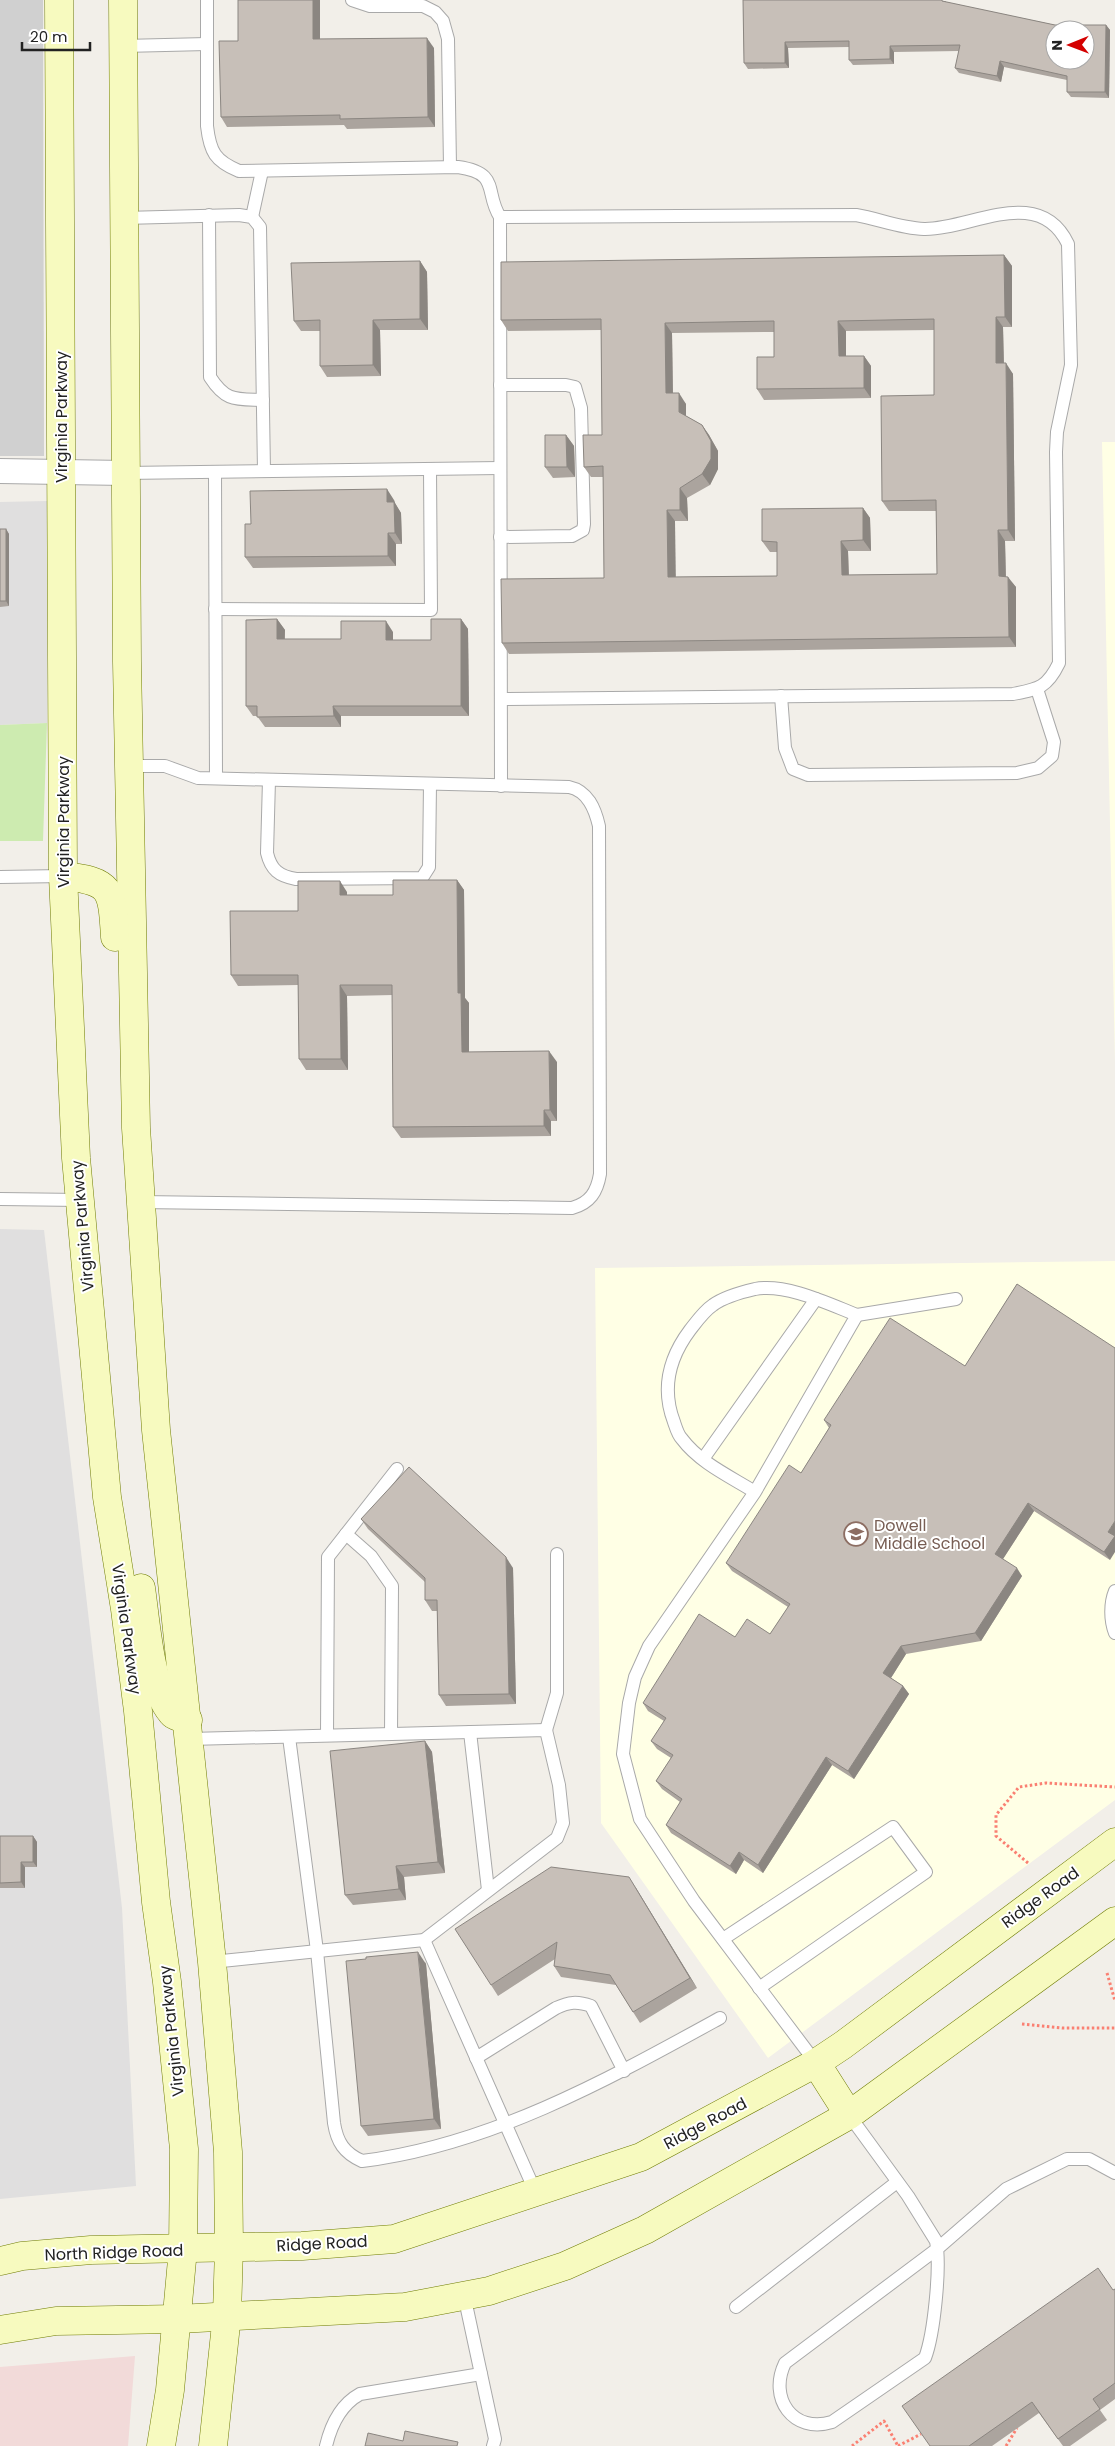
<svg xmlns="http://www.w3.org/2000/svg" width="1115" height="2446" font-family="Poppins,sans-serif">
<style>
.residential{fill:#e0dfdf}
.commercial{fill:#f2dad9}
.education{fill:#ffffe5}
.religious{fill:#d0d0d0}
.grass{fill:#cdebb0}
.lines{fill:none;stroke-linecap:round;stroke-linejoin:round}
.service-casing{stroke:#a9a9a9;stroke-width:14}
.minor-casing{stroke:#a9a9a9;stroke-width:26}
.secondary-casing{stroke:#707d05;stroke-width:29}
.path{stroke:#fa8072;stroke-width:3;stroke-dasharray:2.5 2.5;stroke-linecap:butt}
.service{stroke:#fff;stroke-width:12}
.minor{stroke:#fff;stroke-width:24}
.secondary{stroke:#f7fabf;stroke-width:28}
.wall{fill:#aba49e;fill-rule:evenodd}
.shaded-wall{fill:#8b8681}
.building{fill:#c7bfb8;stroke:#8b8681;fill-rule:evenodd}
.labels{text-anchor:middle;stroke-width:4;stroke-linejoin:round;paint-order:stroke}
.street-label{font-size:16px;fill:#222;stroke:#fff}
.education-label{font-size:16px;fill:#785e54;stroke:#fff;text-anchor:start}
</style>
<rect width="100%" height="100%" fill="#f2efe9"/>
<!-- residential -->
<g class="residential">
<path d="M47,501v222l-47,2v-223z"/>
<path d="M0,1229l44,1 78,678 14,278 -136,13z"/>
</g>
<!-- commercial -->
<path class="commercial" d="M135,2356l-7,90h-128v-79z"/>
<!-- education -->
<g class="education">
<path d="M1102,442h13v620z"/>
<path d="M1115,1261v539l-347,258 -167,-235 -6,-555z"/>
</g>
<!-- religious -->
<path class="religious" d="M0,0h43l1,456h-44z"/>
<!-- grass -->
<path class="grass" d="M47,723l-4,118h-43v-116z"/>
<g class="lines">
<!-- service casing -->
<g class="service-casing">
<g id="service">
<path d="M207,0v126c3,26 8,35 32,45l219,-4c43,6 26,25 42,50l1,569"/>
<path d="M352,0l18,6h53l12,6 8,9 5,18 2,128"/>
<path d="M123,46l84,-2"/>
<path d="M209,215l1,162c16,25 26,22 53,23"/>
<path d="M252,217l10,-46"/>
<path d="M500,217l356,-2c23,4 44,13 68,14 46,1 115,-46 144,15l3,121 -14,67 -1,20 3,211c-12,25 -21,26 -46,31l-512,5"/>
<path d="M124,218l115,-3 13,2 8,10 4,244"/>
<path d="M500,385h66l9,2 6,21 3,116 -1,6 -11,6 -72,1"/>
<path d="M215,472l1,306"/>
<path d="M125,473l375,-5"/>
<path d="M215,609l216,1 -1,-141"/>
<path d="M781,696l4,52 8,21 15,6 209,-2 21,-5 14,-12 2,-14 -17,-53"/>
<path d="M129,766h36l33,12 371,9c19,4 26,22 30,39l1,348c-3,18 -10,29 -28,34l-432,-6"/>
<path d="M269,780l-2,73c4,17 12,23 29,26l126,-1 7,-11 1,-83"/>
<path d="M0,877l63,-1"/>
<path d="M0,1199l80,1"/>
<path d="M857,1315l99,-16"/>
<path d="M703,1459l113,-160"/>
<path d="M755,1492c-24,-15 -55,-29 -73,-53 -4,-4 -6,-11 -8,-17 -13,-34 -5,-64 16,-92 7,-9 14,-19 23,-25 11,-8 29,-13 42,-16 31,-6 74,15 102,26l-102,177 -106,154 -14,31 -6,26 -6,51 17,65 54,82 122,162"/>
<path d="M346,1534l25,22 21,30 -1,148"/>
<path d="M1115,1591c-5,12 -5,29 0,42"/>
<path d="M546,1730l11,-37v-139"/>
<path d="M470,1732l18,158"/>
<path d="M327,1735l1,-178 69,-88"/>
<path d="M289,1737l28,214 17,172c3,19 10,30 28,38 129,-16 247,-82 358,-143"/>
<path d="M190,1739l356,-9 13,55 4,38 -6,15 -133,102 -212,22"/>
<path d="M723,1939l170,-112 33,45 -167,116"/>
<path d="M424,1940l112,253"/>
<path d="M476,2058l80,-50c13,-6 21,-7 35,-2l33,65"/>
<path d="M849,2115l59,81 28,45c5,26 -2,93 -11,117l-93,64c-39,12 -64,-24 -47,-59l152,-114 69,-60 61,-30h22l26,14"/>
<path d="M464,2295l31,144 -2,7"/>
<path d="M736,2307l161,-125"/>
<path d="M326,2446c5,-21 14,-41 34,-52l121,-20"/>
</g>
</g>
<!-- minor casing -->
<g class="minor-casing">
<path id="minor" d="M0,471l125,2"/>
</g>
<!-- secondary casing -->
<g class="secondary-casing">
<g id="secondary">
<path d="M59,0l4,876 13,282 31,339 18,112 13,102 18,191 11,80 17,167 -1,100 -13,141 -9,56"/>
<path d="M123,0l4,662 9,466 20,302 56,532 16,190 1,96 -2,67 -14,131"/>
<path d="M63,876c49,5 49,13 52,61"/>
<path d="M141,1588c5,34 9,99 30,124 3,5 12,6 17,8"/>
<path d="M816,2063l33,52"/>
<path d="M0,2261l22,-5 69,-6 211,-4 92,-7 247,-82 175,-94 27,-18 272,-203"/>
<path d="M0,2330l56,-9 122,-2 227,-12 84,-16 76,-25 80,-36 204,-115 266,-194"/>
</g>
</g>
<!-- path -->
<g class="path">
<path d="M1028,1863l-32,-27v-21l23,-28 27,-4 69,4"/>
<path d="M1107,1973l8,28"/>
<path d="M1022,2024l40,4h53"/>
<path d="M852,2446l32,-25 14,25"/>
<path d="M898,2446l23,-12"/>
<path d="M1006,2446l11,-18"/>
</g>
<!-- service -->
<use href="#service" class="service"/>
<!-- minor -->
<use href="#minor" class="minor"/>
<!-- secondary -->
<use href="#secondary" class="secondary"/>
</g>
<!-- wall -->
<g class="wall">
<path d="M238,0h82v39l114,9 1,79 -88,2 -3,-4 -117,2 -6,-10 17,-76z"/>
<path d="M743,0l203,1v1l109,23h51l4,5 -1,68 -38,-1 -4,-5v-12l-63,-13 -3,15 -42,-9 -4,-5 4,-17 -65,1v12l-41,1 -4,-5v-13l-61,1 1,20 -41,1 -4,-6z"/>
<path d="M1004,255l8,11v61h-9l1,36 9,11 2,167h-10l1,36 10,10v60l-507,7 -7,-11 102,-65 -1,-101h-12l-7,-10 18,-32 -1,-105 -93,1 -7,-11zM934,330v65l-52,106 7,10h47l1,63 -88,1 -1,-24h23l-1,-33 -7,-10 -101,33 8,11h7v24l-102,1v-56h13l-1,-23 23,-13 8,-16v-18l-9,-16 -7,-10 -16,-9v-12l-13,-11 -1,-60 102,-1v25l-17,32 7,11 107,-2v-32l-7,-10h-18v-25z"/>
<path d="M420,261l7,11 1,58h-48l1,46 -54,1 -7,-11v-35h-19l-7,-10z"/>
<path d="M566,435l8,11 1,31 -22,1 -8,-11z"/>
<path d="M394,500l1,3 6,10 1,31h-6v22l-143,2 -8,-11 6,-33z"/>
<path d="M0,529h6l3,5v72l-9,1z"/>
<path d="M277,619l8,11v9h56l52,-7v8h38l30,-21 7,10 1,87h-128v11h-76l-8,-11h-4l-7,-10z"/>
<path d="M457,880l7,10 1,108 4,5v49l88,10v59h-6v15l-150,2 -8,-11v-132l-46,1 1,74h-42l-7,-11 -1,-74 -60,1 -7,-11 67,-64 49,-19v3h46z"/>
<path d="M1017,1284l93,276 -76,-49 -31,48 19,17 -41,65 -75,13 -15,24 12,8 6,8 -55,85 -22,-14 -69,108 -19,-13 -8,14 -65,-41 -5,-8 14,-23 -18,-13 -6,-8 15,-23 -14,-9 -6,-8 13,-20 -16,-10 -5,-8 92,-66 35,-3 18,-27 -56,-36 -6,-8 75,-90 28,-45 -5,-8 141,-54z"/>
<path d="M361,1519l152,49 3,136 -70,2 -7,-11 -2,-84h-5l-7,-11v-18l-57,-53z"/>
<path d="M425,1741l7,11 13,121 -41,4 2,23 -53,5 -8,-10z"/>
<path d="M0,1836h33l4,6v25h-12v21h-25z"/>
<path d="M636,1888l61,100 -57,35 -24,-38 -55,-8 -7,-11 1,-7 -57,37 -7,-11z"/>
<path d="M425,1962l1,2 15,165 -73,7 -7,-10z"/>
<path d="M1115,2289v110l-15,11 7,10 -37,26h-7l-24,-33 -47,33h-62z"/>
</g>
<!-- shaded-wall -->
<g class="shaded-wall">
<path d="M313,0h7v49l-7,-10z"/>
<path d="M1106,25l4,5 -1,68 -4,-6z"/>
<path d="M427,38l7,10 1,79 -7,-10z"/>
<path d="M785,42l3,6 1,20 -4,-5z"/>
<path d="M890,46l4,6v12l-4,-5z"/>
<path d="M1000,61l4,6 -3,15 -4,-6z"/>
<path d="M1004,255l8,11v61l-7,-10z"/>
<path d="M420,261l7,11 1,58 -8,-11z"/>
<path d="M996,317l7,10 1,47 -8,-11z"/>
<path d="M373,320l7,10 1,46 -8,-11z"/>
<path d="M838,321l8,10v36l-7,-11z"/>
<path d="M665,323l7,10 1,71 -7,-11z"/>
<path d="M864,356l7,10v32l-7,-10z"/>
<path d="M1006,363l7,11 2,167 -7,-11z"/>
<path d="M679,393l7,11v18l-7,-10z"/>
<path d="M702,425l7,10 9,16v18l-8,16 -8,-11z"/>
<path d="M566,435l8,11 1,31 -8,-10z"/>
<path d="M680,488l7,10 1,23 -8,-11z"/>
<path d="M387,489l7,11 1,3 6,10 1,31 -7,-11 -8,-31z"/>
<path d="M863,508l7,10 1,33 -8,-11z"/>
<path d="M667,510l8,11 1,67 -8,-11z"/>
<path d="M6,529l3,5v72l-3,-5z"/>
<path d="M998,530l7,11 1,46 -7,-11z"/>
<path d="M388,533l8,11v22l-8,-10z"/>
<path d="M841,541l7,10 1,35 -7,-11z"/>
<path d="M1008,577l8,10v60l-7,-10z"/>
<path d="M277,619l8,11 -1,19 -7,-10z"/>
<path d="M461,619l7,10 1,87 -8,-10z"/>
<path d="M386,621l7,11v18l-7,-10z"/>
<path d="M333,706l8,10v11l-7,-11z"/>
<path d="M457,880l7,10 1,108 4,5v59l-7,-10 -4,-59z"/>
<path d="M340,881l7,11v14l-7,-11z"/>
<path d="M340,985l7,11 1,74 -7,-11z"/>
<path d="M549,1051l8,11v59l-7,-11z"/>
<path d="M544,1110l7,11v15l-7,-10z"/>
<path d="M1028,1503l6,8 -33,51 -6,-8z"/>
<path d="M1115,1521v31l-5,8 -6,-8 4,-20z"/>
<path d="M506,1557l7,11 3,136 -7,-10z"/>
<path d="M1017,1568l5,8 -41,65 -6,-8z"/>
<path d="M901,1646l5,8 -17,27 -6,-8z"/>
<path d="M903,1686l6,8 -55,85 -6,-8z"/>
<path d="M425,1741l7,11 13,121 -7,-11z"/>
<path d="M826,1757l6,8 -69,108 -5,-8z"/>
<path d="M33,1836l4,6v25l-4,-5z"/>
<path d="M739,1852l5,8 -8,14 -6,-8z"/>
<path d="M21,1862l4,5v21l-4,-6z"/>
<path d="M396,1866l8,11 2,23 -7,-11z"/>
<path d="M629,1877l7,11 61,100 -7,-10z"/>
<path d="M418,1952l8,12 15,165 -7,-10z"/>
</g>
<!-- building -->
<g class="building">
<path d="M238,0h75v39l114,-1 1,79 -88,2v-4l-119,2 -2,-76h19z"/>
<path d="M743,0h199v1l113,24h51l-1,67h-38v-16l-67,-15 -3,15 -42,-8 5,-23 -70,1v13l-41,1v-19l-64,1v21h-41zM1055,30h30v30h-30z"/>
<path d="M1004,255l1,62h-9v46h10l2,167h-10l1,46 9,1 1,60 -507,6 -1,-64 103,-1 -1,-112 -19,1 -1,-32h19l-1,-116 -100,1v-58zM934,319v76l-53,1 1,105 54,-1 1,74 -95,1 -1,-34 22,-1v-32l-101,1v32l15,1v34l-109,1 -1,-67h13v-22l22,-14 9,-15v-18l-9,-16 -23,-13v-19h-13l-1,-70 109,-2v36h-17v32l107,-1v-32h-25l-1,-35z"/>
<path d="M420,261v58l-47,1v45l-53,1v-46l-26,1 -3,-58z"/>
<path d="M545,435h21l1,32h-22z"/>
<path d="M387,489v13h7l1,31h-7v23l-143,1v-33h6l-1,-33z"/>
<rect x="0" y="529" width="6" height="72"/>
<path d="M277,619v20h64v-18h45v19h45v-21h30v87h-128l1,10 -77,1v-11h-11v-86z"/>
<path d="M393,880h64l1,113h3l1,59 87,-1 1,59h-6v16l-151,1 -1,-142h-52l1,74h-42l-1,-84h-67l-1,-64h68v-30h42v14h53z"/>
<path d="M1017,1284l98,64v173l-7,11 7,4 -11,16 -76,-49 -33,51 22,14 -42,65 -74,13 -18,27 20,13 -55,85 -22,-14 -68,108 -19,-13 -9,14 -64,-41 16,-26 -26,-18 17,-26 -22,-14 15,-23 -23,-15 56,-89 36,23 12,-18 23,15 20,-30 -64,-41 63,-98 12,8 30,-48 -7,-5 66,-102 75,48z"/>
<path d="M409,1467l97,90 3,137 -70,1 -2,-95h-12v-22l-64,-59z"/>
<path d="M425,1741l13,121 -42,4 3,23 -54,6 -15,-144z"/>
<path d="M0,1836h33v26h-12v20l-21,1z"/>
<path d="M551,1867l78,10 61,101 -57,34 -23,-37 -56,-9 3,-24 -66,43 -36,-56z"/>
<path d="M418,1952v2l16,165 -73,7 -15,-165 20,-2v-2z"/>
<path d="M1098,2268l15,22 2,-1v94l-22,16 7,10 -42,30 -26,-37 -63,44h-39l-28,-40z"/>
<path d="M405,2431l53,11 -1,4h-92l3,-13 35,8z"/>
</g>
<!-- icons -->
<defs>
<g id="school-ring" transform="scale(1.25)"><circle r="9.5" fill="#fff" stroke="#8d6e63" stroke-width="1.5"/><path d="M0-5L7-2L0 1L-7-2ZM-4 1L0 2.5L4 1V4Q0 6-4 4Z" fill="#8d6e63"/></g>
</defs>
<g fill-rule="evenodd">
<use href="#school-ring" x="856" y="1534"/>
</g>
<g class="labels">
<!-- street labels -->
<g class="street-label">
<text transform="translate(61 417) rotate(-90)" y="6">Virginia Parkway</text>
<text transform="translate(63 822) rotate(-90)" y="6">Virginia Parkway</text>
<text transform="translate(82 1226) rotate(-95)" y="6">Virginia Parkway</text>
<text transform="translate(127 1629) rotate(82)" y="6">Virginia Parkway</text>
<text transform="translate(1040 1897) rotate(-36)" y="6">Ridge Road</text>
<text transform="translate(171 2031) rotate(-96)" y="6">Virginia Parkway</text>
<text transform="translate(705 2123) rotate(-28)" y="6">Ridge Road</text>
<text transform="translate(322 2243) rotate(-3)" y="6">Ridge Road</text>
<text transform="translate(114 2252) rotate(-2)" y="6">North Ridge Road</text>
</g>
<!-- education labels -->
<g class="education-label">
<text x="874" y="1531">Dowell<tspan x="874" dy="18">Middle School</tspan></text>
</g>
</g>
<!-- north arrow -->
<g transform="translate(1070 45) rotate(269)"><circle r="24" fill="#ffffff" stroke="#a7a7a7"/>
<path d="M0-4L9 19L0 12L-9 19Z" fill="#d40000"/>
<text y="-8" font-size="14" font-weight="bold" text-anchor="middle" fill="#222222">N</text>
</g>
<!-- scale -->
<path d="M22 42v8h68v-8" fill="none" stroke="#222222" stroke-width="2.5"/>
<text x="30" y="42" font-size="15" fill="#222222" stroke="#ffffff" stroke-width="4" paint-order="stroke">20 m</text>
</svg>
